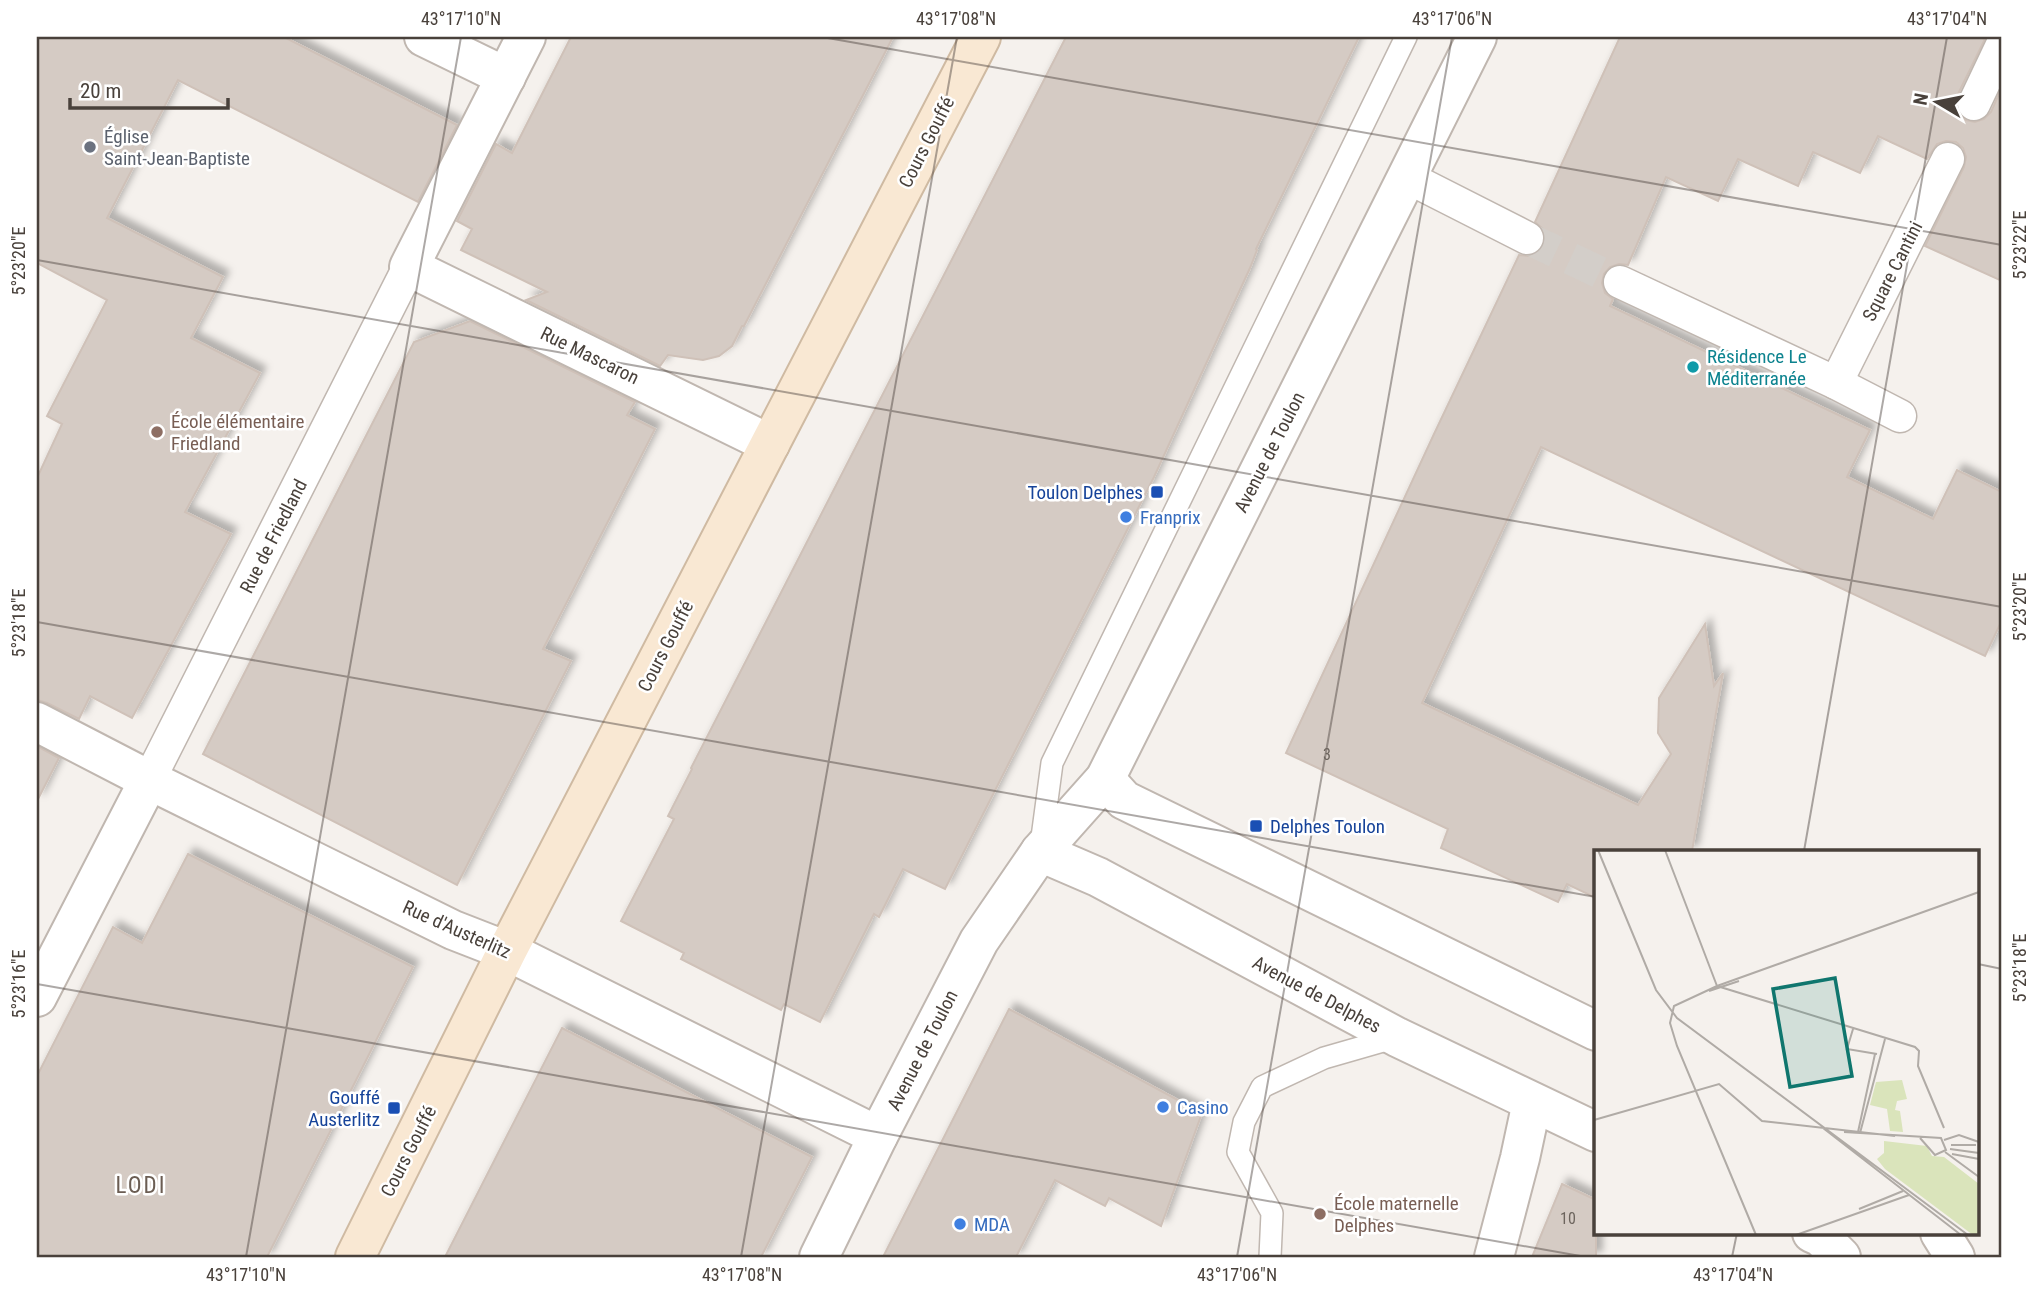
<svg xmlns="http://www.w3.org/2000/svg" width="2039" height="1294" font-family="'Roboto Condensed',sans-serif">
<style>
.building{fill:#d5cbc4;stroke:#cfc1b8;stroke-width:2;filter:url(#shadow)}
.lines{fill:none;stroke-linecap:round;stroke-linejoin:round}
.pedestrian-tunnel{stroke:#d3cec9;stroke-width:32;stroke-dasharray:32 16;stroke-linecap:butt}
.service-casing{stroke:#c0b7b0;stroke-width:24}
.pedestrian-casing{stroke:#c0b7b0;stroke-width:35}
.minor-casing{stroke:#c0b7b0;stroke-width:42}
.secondary-casing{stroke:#cfbaa2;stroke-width:42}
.service{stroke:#fff;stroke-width:21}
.pedestrian{stroke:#fff;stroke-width:32}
.minor{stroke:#fff;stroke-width:38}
.secondary{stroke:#f9e8d3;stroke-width:38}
.ticks{fill:none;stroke:#49413b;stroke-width:2;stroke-opacity:0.45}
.worship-dot{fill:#6b7280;stroke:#fff;stroke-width:2.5}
.culture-dot{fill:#0f9aa8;stroke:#fff;stroke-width:2.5}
.education-dot{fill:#8d6e63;stroke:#fff;stroke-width:2.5}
.transit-dot{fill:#1a4fb4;stroke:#fff;stroke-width:2.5}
.shop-dot{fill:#3f7fe0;stroke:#fff;stroke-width:2.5}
.labels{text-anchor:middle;stroke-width:5;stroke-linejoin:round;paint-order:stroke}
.number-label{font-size:16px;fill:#6c645d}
.worship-label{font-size:19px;fill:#5b616d;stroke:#fff;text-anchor:start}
.street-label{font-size:19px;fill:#49413b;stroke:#fff}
.culture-label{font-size:19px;fill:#0d838f;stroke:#fff;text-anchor:start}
.education-label{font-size:19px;fill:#785e54;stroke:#fff;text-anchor:start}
.transit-label{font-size:19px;fill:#164399;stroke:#fff;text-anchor:end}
.shop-label{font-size:19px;fill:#366cbe;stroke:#fff;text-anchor:start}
.quarter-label{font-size:23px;letter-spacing:2px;fill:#6b5d53;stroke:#fff}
.inset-road{fill:none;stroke:#b0aba6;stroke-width:2}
.view{fill:#0f766e;fill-opacity:0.15;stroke:#0f766e;stroke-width:3.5}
.inset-edge{fill:none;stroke:#49413b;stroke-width:3.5}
.neatline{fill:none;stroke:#49413b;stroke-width:2.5}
.ticks-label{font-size:18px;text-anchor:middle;fill:#49413b}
</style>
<defs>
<filter id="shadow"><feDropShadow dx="6" dy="-6" stdDeviation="3.5" flood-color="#0004"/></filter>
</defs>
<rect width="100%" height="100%" fill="#f5f1ed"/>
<!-- building -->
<g class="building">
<path d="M37,37h247l173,88 -39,77 -240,-122 -71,138 116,59 -32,61 69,35 -75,139 46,22 -99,184 -42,-22 -11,23 -32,-16 -10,-3v-222l25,-54 -15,-8 60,-116 -70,-37z"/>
<path d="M571,37h322l-149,289h-2l-10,20 -13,10 -16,4 -35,-5 -8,11 -134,-66 21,-8 -86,-42 11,-21 -15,-8 39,-77 16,9z"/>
<path d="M1066,37h293l-103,212 1,1 -7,18 -96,209 -209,412 -42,-20 -24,48 -5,-3 -54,108 -36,-18 -3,6 -100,-51 3,-6 -63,-32 53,-102 -6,-3 24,-47 -1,-1z"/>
<path d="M1620,37h360l5,2 -28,57 -1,9 3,9 7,6 9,2 9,-3 7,-7 11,-25v194l-77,-35 39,-79 2,-10 -3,-9 -7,-6 -10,-1 -9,3 -10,15 -49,-23 -18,37 -47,-21 -15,34 -60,-27 -20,42 -52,-24 -38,88 -9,-1 -9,3 -6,7 -2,9 3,10 8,6 -3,7 260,124 -23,47 86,42 24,-49 45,22v128l-17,36 -444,-209 -119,256 216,102 33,-51 -13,-21 1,-35 46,-74 9,62 9,-13 -31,178h-96v47l-29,-14 -9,18 -117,-54 7,-19 -162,-76 148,-319 85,-179 10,1 7,-2 8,-8 1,-8 -2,-9 -8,-7z"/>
<path d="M470,321l165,81 -8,13 28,14 -112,220 28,12 -114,224 -254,-131 211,-412z"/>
<path d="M37,746l22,12 -22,43z"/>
<path d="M188,854l225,113 -146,290h-230v-181l76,-149 29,16z"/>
<path d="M1009,1009l193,104 -41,113 -52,-28 -4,8 -50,-26 -39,77h-133z"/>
<path d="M562,1028l250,129 -51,100h-316z"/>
<path d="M1562,1184l34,16v57h-64z"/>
</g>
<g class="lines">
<!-- pedestrian-tunnel -->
<path class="pedestrian-tunnel" d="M1527,238l93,44"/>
<!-- service casing -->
<g class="service-casing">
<g id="service">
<path d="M1041,845l11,-82 354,-726"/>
<path d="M1270,1257l2,-44 -34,-61 6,-30 18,-35 62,-29 73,-21"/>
</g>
</g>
<!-- pedestrian casing -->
<g class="pedestrian-casing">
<g id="pedestrian">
<path d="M1974,104l28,-59"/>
<path d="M1407,177l120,61"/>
<path d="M1620,282l216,101 64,33"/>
<path d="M1836,383l112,-224"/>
<path d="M149,780l260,-513"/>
</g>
</g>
<!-- minor casing -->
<g class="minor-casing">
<g id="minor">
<path d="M424,37l82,40"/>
<path d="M526,37l-117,230 361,177"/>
<path d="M37,722l112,58 304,150 54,21 371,185"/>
<path d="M1105,779l19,21 472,231"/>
<path d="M1040,852l58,25 299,160 199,95"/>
<path d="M37,997l112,-217"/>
<path d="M1812,1233l9,4 20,20"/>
<path d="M1940,1233l15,24"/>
<path d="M819,1257l59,-121 101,-195 61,-89 65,-73 372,-742"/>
<path d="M1494,1257l26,-99 12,-56"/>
</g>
</g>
<!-- secondary casing -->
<g class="secondary-casing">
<path id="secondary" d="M355,1257l152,-306 474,-914"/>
</g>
<!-- service -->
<use href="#service" class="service"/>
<!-- pedestrian -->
<use href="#pedestrian" class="pedestrian"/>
<!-- minor -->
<use href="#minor" class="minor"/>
<!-- secondary -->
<use href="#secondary" class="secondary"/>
</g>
<!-- ticks -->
<path class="ticks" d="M822,37l1180,208M37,260l1965,347M37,622l1559,275M1804,851l143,-814M1978,964l24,5M37,984l1549,273M246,1257l215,-1220M741,1257l216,-1220M1237,1257l215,-1220M1732,1257l5,-24"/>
<!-- markers -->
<circle class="worship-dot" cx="90" cy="147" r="7"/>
<circle class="culture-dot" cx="1693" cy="367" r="7"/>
<g class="education-dot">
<circle cx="157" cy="432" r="7"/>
<circle cx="1320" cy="1214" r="7"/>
</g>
<g class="transit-dot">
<rect x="1150" y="485" width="14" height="14" rx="3.5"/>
<rect x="1249" y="819" width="14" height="14" rx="3.5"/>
<rect x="387" y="1101" width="14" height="14" rx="3.5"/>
</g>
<g class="shop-dot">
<circle cx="1126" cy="517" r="7"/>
<circle cx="1163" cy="1107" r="7"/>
<circle cx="960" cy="1224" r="7"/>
</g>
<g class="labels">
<!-- number labels -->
<g class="number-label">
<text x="1327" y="760">3</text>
<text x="1568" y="1224">10</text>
</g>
<!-- worship labels -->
<g class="worship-label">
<text x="104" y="143">Église<tspan x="104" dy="22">Saint-Jean-Baptiste</tspan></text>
</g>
<!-- street labels -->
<g class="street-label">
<text transform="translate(926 142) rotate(-63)" y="7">Cours Gouffé</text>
<text transform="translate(1892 271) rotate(-63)" y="7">Square Cantini</text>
<text transform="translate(590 355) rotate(26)" y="7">Rue Mascaron</text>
<text transform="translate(1269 452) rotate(-63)" y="7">Avenue de Toulon</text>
<text transform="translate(273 536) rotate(-63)" y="7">Rue de Friedland</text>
<text transform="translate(665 646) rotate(-63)" y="7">Cours Gouffé</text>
<text transform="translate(457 929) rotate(24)" y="7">Rue d'Austerlitz</text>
<text transform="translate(1317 994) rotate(28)" y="7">Avenue de Delphes</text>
<text transform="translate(922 1050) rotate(-63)" y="7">Avenue de Toulon</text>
<text transform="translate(408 1151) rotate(-63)" y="7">Cours Gouffé</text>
</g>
<!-- culture labels -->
<g class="culture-label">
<text x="1707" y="363">Résidence Le<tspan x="1707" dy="22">Méditerranée</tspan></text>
</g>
<!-- education labels -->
<g class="education-label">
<text x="171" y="428">École élémentaire<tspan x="171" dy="22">Friedland</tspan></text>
<text x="1334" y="1210">École maternelle<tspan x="1334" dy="22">Delphes</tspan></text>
</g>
<!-- transit labels -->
<g class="transit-label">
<text x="1143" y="499">Toulon Delphes</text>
<text x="1270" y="833" text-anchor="start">Delphes Toulon</text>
<text x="380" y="1104">Gouffé<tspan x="380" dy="22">Austerlitz</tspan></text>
</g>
<!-- shop labels -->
<g class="shop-label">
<text x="1140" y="524">Franprix</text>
<text x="1177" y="1114">Casino</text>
<text x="974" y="1231">MDA</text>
</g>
<!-- quarter labels -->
<g class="quarter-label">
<text x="141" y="1193">LODI</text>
</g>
</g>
<!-- overview -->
<g transform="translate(1594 850)">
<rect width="385" height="385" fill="#f5f1ed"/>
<path d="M308,230l5,19 -10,2 -2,9 5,1 3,21 -13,-1 -3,-22 -17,-4 6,-23zM290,291l43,5 5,10 12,1 35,27v51h-6l-88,-66 -8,-10 7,-6z" fill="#dae4bb"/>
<path class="inset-road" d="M4,0l58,140 21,28 291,217M71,0l52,136M123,136l198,61 4,4 -1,15 26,62M115,141l30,-10M259,179l-6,20 30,5M0,270l125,-36 43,37 133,15M229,278l138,107M250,282l97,6 5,12 -11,5 -15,-17M264,282l17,-78M266,283l25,-94M350,290l15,-5 20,7M357,295h25M356,299l29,4M351,302l34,25M358,304l27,5M265,359l44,-18M162,385l-79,-189 -7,-23 4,-17 43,-20 262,-94M202,385l113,-40"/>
<path class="view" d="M241,128l17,98 -62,11 -17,-98z"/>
<rect width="385" height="385" class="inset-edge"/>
</g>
<!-- border -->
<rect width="2039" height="1294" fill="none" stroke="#ffffff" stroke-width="77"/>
<!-- north arrow -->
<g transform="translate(1937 102) rotate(280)" stroke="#ffffff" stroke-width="5" paint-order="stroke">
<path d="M0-5L12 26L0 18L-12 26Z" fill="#49413b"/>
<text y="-10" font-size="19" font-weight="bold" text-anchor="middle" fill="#49413b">N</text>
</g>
<!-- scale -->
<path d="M70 98v10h158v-10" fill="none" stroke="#49413b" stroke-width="3.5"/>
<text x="80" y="98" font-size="21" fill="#49413b" stroke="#ffffff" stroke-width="5" paint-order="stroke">20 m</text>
<rect x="38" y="38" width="1962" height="1218" class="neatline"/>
<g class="ticks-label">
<text x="461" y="25">43°17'10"N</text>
<text x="956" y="25">43°17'08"N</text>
<text x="1452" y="25">43°17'06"N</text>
<text x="1947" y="25">43°17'04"N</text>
<text transform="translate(2020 245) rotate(-90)" y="6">5°23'22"E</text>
<text transform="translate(19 261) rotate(-90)" y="6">5°23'20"E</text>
<text transform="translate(2020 607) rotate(-90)" y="6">5°23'20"E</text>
<text transform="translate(19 623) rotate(-90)" y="6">5°23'18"E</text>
<text transform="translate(2020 968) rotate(-90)" y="6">5°23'18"E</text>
<text transform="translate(19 984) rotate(-90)" y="6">5°23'16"E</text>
<text x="246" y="1281">43°17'10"N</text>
<text x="742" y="1281">43°17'08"N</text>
<text x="1237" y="1281">43°17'06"N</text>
<text x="1733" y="1281">43°17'04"N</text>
</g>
</svg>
